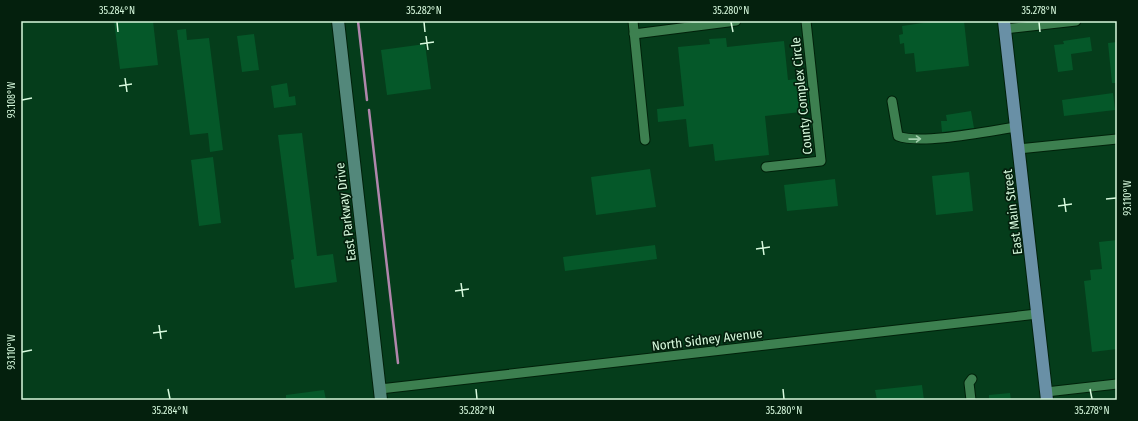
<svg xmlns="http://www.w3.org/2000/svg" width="1138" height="421" font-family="'Fira Sans Condensed',sans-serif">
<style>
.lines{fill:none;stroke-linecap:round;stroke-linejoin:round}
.stream{stroke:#b086ac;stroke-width:2.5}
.building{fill:#055829}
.minor-casing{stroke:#00210a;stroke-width:11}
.secondary-casing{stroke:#00210a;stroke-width:14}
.primary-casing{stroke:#00210a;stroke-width:14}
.minor{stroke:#3d8050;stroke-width:9}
.secondary{stroke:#53887b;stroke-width:12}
.primary{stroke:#6990a6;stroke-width:12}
.oneway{stroke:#a1cfac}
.ticks{fill:none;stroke:#d7f9dd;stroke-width:1.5}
.labels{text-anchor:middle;stroke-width:3.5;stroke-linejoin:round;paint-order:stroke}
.street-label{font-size:13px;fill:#d7f9dd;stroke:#04200d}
.neatline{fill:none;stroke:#d7f9dd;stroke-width:1.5}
.ticks-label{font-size:10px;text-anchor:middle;fill:#d7f9dd}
</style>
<rect width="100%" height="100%" fill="#053d1b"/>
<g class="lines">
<!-- stream -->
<g class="stream">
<path d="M358,21l9,79"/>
<path d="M369,110l29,253"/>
</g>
</g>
<!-- building -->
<g class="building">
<path d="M114,21h39l5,44 -38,4z"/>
<path d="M936,21h28l5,45 -53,6 -2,-19 -9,1 -1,-11 -4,1 -1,-9 4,-1 -1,-8z"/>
<path d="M186,29l1,11 22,-2 14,112 -13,2 -2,-19 -18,2 -13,-105z"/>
<path d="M254,34l5,36 -17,2 -5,-36z"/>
<path d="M1090,37l2,14 -21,3 2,16 -15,2 -4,-27 10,-1 -1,-3z"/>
<path d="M726,38l1,9 57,-6 4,39 18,-2 4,33 -45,5 4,39 -54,6 -2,-17 -24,3 -3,-28 -28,3 -1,-13 27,-3 -6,-59 32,-3 -1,-5z"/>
<path d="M1117,42v41h-5l-4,-40z"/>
<path d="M425,44l6,45 -44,6 -6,-45z"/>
<path d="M287,83l2,14 6,-1 1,9 -22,3 -3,-22z"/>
<path d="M1113,93l2,17 -51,6 -2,-16z"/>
<path d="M971,111l3,17 -32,4 -1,-11h6l-1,-6z"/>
<path d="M302,133l15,123 16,-2 4,28 -42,6 -4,-28 3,-1 -16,-124z"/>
<path d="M213,157l8,66 -22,3 -8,-66z"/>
<path d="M650,169l6,38 -60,8 -5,-38z"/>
<path d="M969,172l4,39 -37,4 -4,-39z"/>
<path d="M835,179l3,27 -51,5 -3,-26z"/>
<path d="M1117,240v109l-25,3 -8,-71 7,-1 -1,-10 12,-1 -3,-27z"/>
<path d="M655,245l2,14 -92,12 -2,-14z"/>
<path d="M922,385l2,15h-47l-2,-10z"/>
<path d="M324,390l2,10h-40v-5z"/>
<path d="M1010,393l1,7h-22v-5z"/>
</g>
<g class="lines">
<!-- minor casing -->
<g class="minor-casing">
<g id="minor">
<path d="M633,21l12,119"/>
<path d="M1004,29l72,-8"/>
<path d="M634,34l102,-13"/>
<path d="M892,101l6,35c23,9 91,-5 118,-9"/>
<path d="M1018,149l99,-10"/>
<path d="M766,167l55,-6 -15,-140"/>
<path d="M380,389l657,-75"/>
<path d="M1046,392l71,-8"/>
<path d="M971,400l-2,-17 3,-4"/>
</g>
</g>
<!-- secondary casing -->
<g class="secondary-casing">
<path id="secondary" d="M338,21l43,379"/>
</g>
<!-- primary casing -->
<g class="primary-casing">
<path id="primary" d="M1004,21l43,379"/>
</g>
<!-- minor -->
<use href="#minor" class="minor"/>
<!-- secondary -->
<use href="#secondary" class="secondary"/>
<!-- primary -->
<use href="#primary" class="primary"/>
</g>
<!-- one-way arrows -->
<defs><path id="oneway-shaft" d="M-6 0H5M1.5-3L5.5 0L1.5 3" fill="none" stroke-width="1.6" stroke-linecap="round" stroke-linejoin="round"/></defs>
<use class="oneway" href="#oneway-shaft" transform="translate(915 139) rotate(-1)"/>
<!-- ticks -->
<path class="ticks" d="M117,22l1,10M424,22l1,10M731,22l2,10M1039,22l1,10M426,36l2,14M420,44l14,-2M125,78l2,14M119,86l13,-2M22,100l10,-2M1064,198l2,14M1106,199l10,-1M1058,206l14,-2M762,241l2,14M756,249l14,-2M461,283l2,14M455,291l14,-2M159,325l2,14M153,333l14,-2M22,352l10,-2M168,389l2,10M476,389l1,10M783,389l1,10M1090,389l2,10"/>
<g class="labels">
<!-- street labels -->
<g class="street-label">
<text transform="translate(801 96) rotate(-96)" y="5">County Complex Circle</text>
<text transform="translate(345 212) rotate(-97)" y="5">East Parkway Drive</text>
<text transform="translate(1012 212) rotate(-97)" y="5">East Main Street</text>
<text transform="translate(707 339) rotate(-7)" y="5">North Sidney Avenue</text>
</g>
</g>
<!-- border -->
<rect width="1138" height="421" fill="none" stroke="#04200d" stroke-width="44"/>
<rect x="22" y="22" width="1094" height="377" class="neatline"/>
<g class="ticks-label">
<text x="117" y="14">35.284°N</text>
<text x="424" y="14">35.282°N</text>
<text x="731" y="14">35.280°N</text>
<text x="1039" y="14">35.278°N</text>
<text transform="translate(11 100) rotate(-90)" y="4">93.108°W</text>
<text transform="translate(1127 198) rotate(-90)" y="4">93.110°W</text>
<text transform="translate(11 352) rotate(-90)" y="4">93.110°W</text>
<text x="170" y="414">35.284°N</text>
<text x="477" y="414">35.282°N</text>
<text x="784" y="414">35.280°N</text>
<text x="1092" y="414">35.278°N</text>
</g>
</svg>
